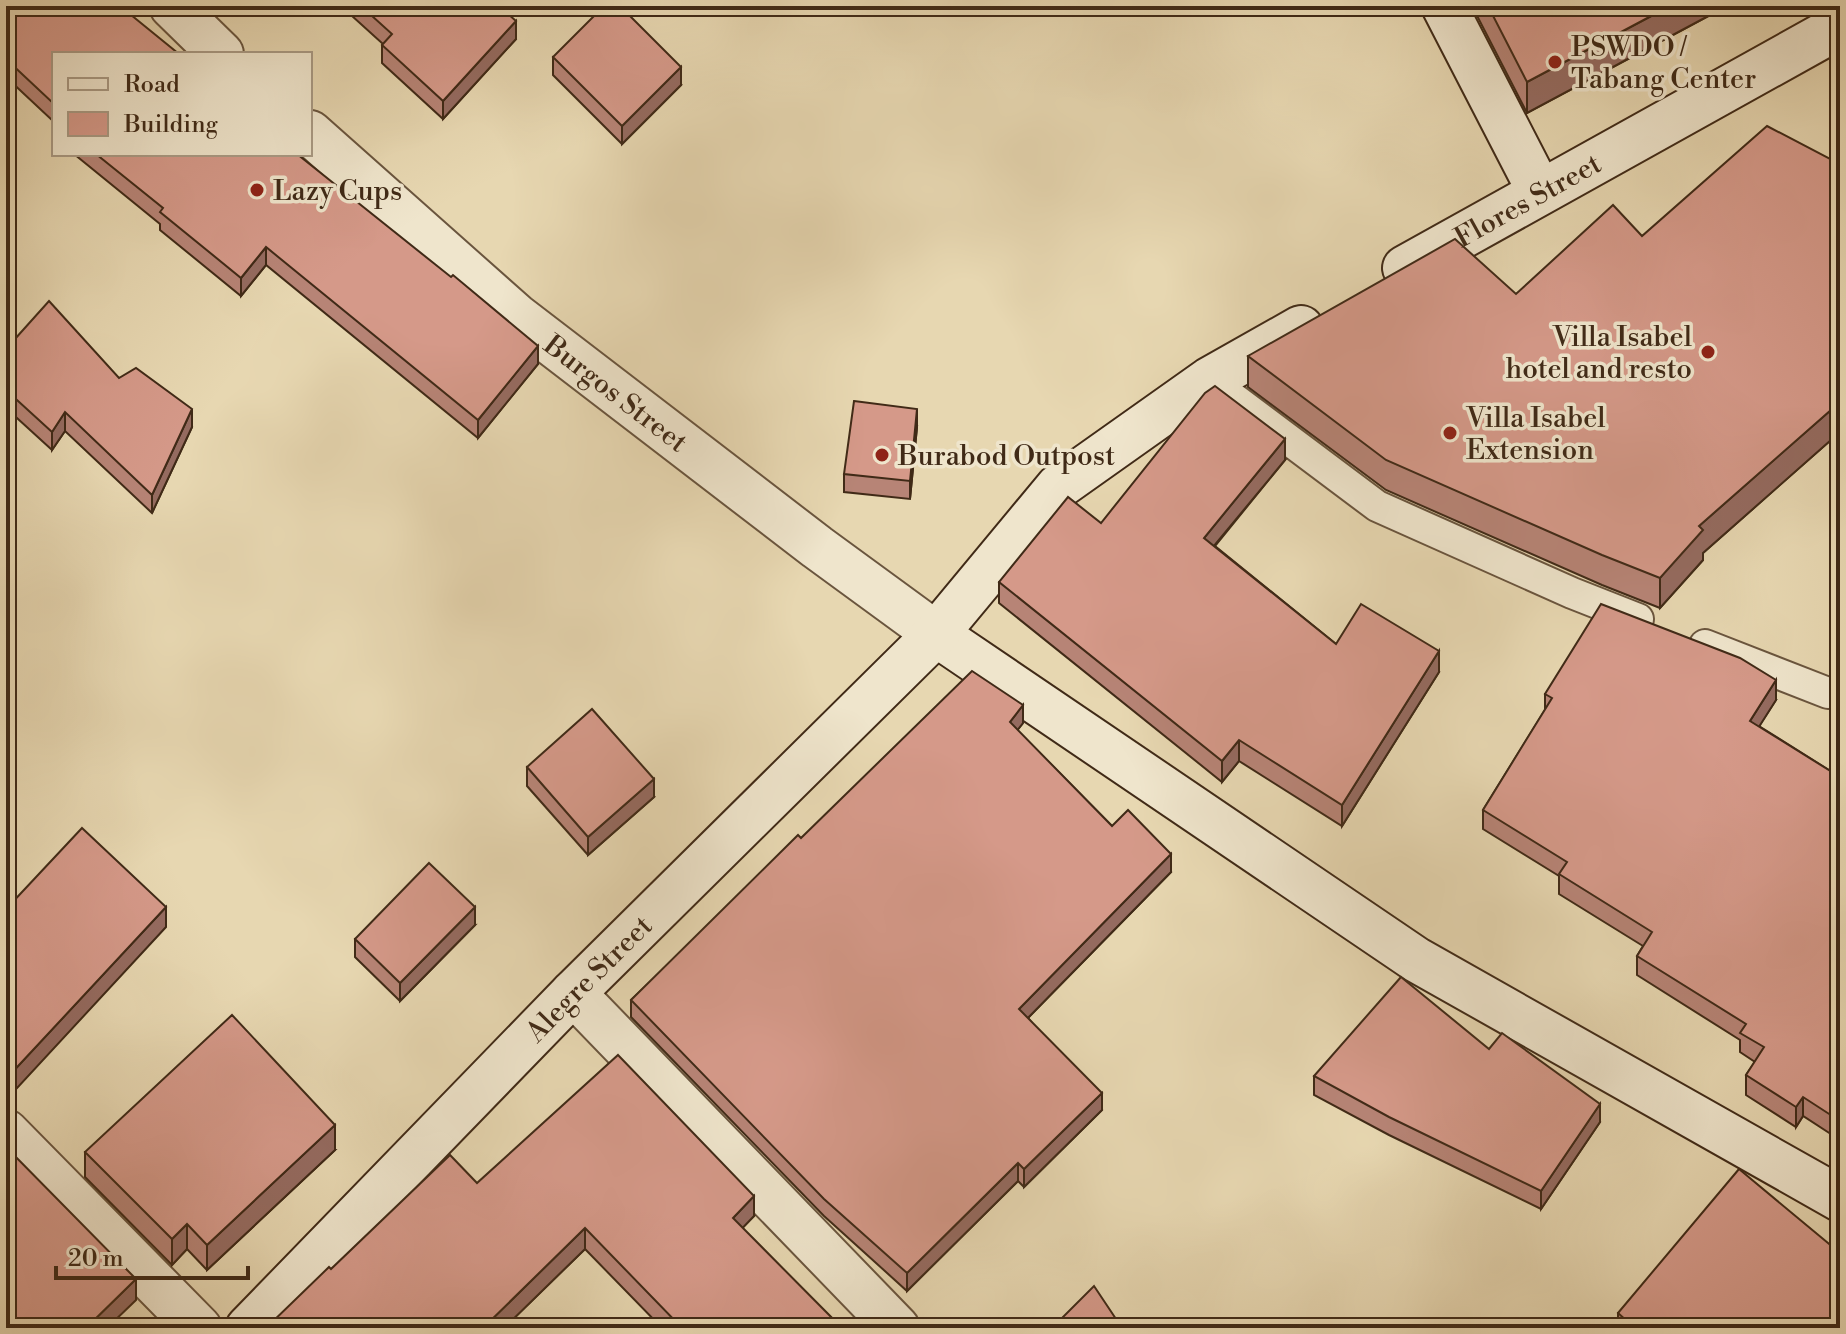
<svg xmlns="http://www.w3.org/2000/svg" width="1846" height="1334" font-family="'Libre Bodoni',serif">
<style>
.lines{fill:none;stroke-linecap:round;stroke-linejoin:round}
.lane-casing{stroke:#6a553e;stroke-width:34}
.street-casing{stroke:#6a553e;stroke-width:48}
.secondary-casing{stroke:#402a17;stroke-width:48}
.lane{stroke:#efe5cc;stroke-width:30}
.street{stroke:#efe5cc;stroke-width:44}
.secondary{stroke:#efe5cc;stroke-width:44}
.wall{fill:#b78476;stroke:#402a17;stroke-width:2}
.shaded-wall{fill:#956b60;stroke:#402a17;stroke-width:2}
.building{fill:#d59989;stroke:#402a17;stroke-width:2}
.poi-dot{fill:#8f2418;stroke:#efe5cc;stroke-width:3}
.labels{text-anchor:middle;stroke-width:7;stroke-linejoin:round;paint-order:stroke}
.poi-label{font-size:28px;fill:#402a17;stroke:#efe5cc;text-anchor:start}
.street-label{font-size:28px;fill:#402a17;stroke:#efe5cc}
</style>
<rect width="100%" height="100%" fill="#e7d7b1"/>
<filter id="stains"><feTurbulence type="fractalNoise" baseFrequency=".0025" numOctaves="4"/><feColorMatrix values="0 0 0 0 .2 0 0 0 0 .09 0 0 0 0 .02 0 0 0 .5 -.17"/></filter>
<radialGradient id="worn" r=".72"><stop offset=".6" stop-color="#630" stop-opacity="0"/><stop offset="1" stop-color="#630" stop-opacity=".3"/></radialGradient>
<g class="lines">
<!-- lane casing -->
<g class="lane-casing">
<g id="lane">
<path d="M1209,380l168,126 195,87 66,26"/>
<path d="M1705,645l123,48"/>
</g>
</g>
<!-- street casing -->
<g class="street-casing">
<g id="street">
<path d="M172,6l49,48"/>
<path id="s1" d="M310,133l206,183 301,231 119,87"/>
<path d="M573,993l324,335"/>
<path d="M6,1132l193,196"/>
</g>
</g>
<!-- secondary casing -->
<g class="secondary-casing">
<g id="secondary">
<path d="M1444,6l96,186"/>
<path id="s2" d="M1405,268l435,-242"/>
<path d="M936,634l481,326 423,239"/>
<path id="s3" d="M248,1328l325,-335 363,-359 122,-147 151,-107 92,-52"/>
</g>
</g>
<!-- lane -->
<use href="#lane" class="lane"/>
<!-- street -->
<use href="#street" class="street"/>
<!-- secondary -->
<use href="#secondary" class="secondary"/>
</g>
<!-- wall -->
<g class="wall">
<path d="M6,6h122v6l-74,42v68l-48,-45z"/>
<path d="M341,6h158l17,33 -73,80 -61,-56v-18l1,-1z"/>
<path d="M1472,6h255l-200,107z"/>
<path d="M553,57l128,28 -59,59 -69,-69z"/>
<path d="M74,154h223l241,210 -60,74 -212,-173 -25,31 -81,-66v-6z"/>
<path d="M1840,164v268l-137,121v7l-43,48 -58,-23 -216,-95 -138,-103v-31l268,-62 126,-58z"/>
<path d="M6,349l113,29 73,49 -40,86 -87,-82 -13,19 -46,-42z"/>
<path d="M917,427l-7,72 -66,-7v-18z"/>
<path d="M1285,460l-70,86 121,98 103,28 -97,154 -103,-65 -17,21 -223,-179v-21l102,-59z"/>
<path d="M1545,694l231,6 -17,26 81,51v363l-37,-24 -7,11 -50,-32v-20l9,-13 -15,-10v-12l-103,-65v-19l6,-10 -84,-52v-18l-76,-47v-19l62,-100z"/>
<path d="M1023,723l-6,7 95,96 59,46 -143,146 74,92 -78,77 -6,-6 -111,110 -83,-75 -193,-199v-17l170,-162z"/>
<path d="M527,767l127,30 -66,58 -61,-69z"/>
<path d="M475,925l-75,76 -45,-44v-18z"/>
<path d="M1489,1049l111,73 -59,87 -152,-74 -75,-40v-19z"/>
<path d="M335,1150l-128,120 -20,-21 -15,16 -87,-88v-25z"/>
<path d="M477,1183l277,33 -12,12 100,100h-180l-77,-79 -81,79h-238l65,-59z"/>
<path d="M1618,1313l222,15h-222z"/>
</g>
<!-- shaded-wall -->
<g class="shaded-wall">
<path d="M1670,6h57l-200,107v-31z"/>
<path d="M516,21v18l-73,80v-18z"/>
<path d="M681,67v18l-59,59v-18z"/>
<path d="M266,247v18l-25,31v-18z"/>
<path d="M538,346v18l-60,74v-18z"/>
<path d="M1840,402v30l-137,121v7l-43,48v-30l39,-52z"/>
<path d="M192,409v18l-40,86v-18z"/>
<path d="M917,409v18l-7,72v-18z"/>
<path d="M65,412v19l-13,19v-18z"/>
<path d="M1285,439v21l-81,98v-20z"/>
<path d="M1439,651v21l-97,154v-21z"/>
<path d="M1776,680v20l-26,41v-20z"/>
<path d="M1023,705v18l-13,17v-18z"/>
<path d="M1239,740v21l-17,21v-21z"/>
<path d="M654,779v18l-66,58v-18z"/>
<path d="M1171,854v18l-152,155v-18z"/>
<path d="M166,907v20l-160,173v-21z"/>
<path d="M475,907v18l-75,76v-18z"/>
<path d="M1102,1093v17l-78,77v-18z"/>
<path d="M1803,1097v19l-7,11v-20z"/>
<path d="M1600,1104v18l-59,87v-18z"/>
<path d="M335,1125v25l-128,120v-25z"/>
<path d="M1018,1163v18l-111,110v-18z"/>
<path d="M754,1196v20l-21,22v-20z"/>
<path d="M187,1224v25l-15,16v-26z"/>
<path d="M585,1228v21l-81,79h-21z"/>
<path d="M136,1279v21l-29,28h-21z"/>
</g>
<!-- building -->
<g class="building">
<path d="M6,6h114l59,48h-125v50l-48,-45z"/>
<path d="M361,6h138l17,15 -73,80 -61,-56 10,-11z"/>
<path d="M604,6h16l61,61 -59,59 -69,-69z"/>
<path d="M1488,6h182l-143,76z"/>
<path d="M1767,126l73,38v238l-141,124 4,4 -43,48 -58,-23 -216,-95 -138,-104 207,-117 61,55 97,-89 29,31z"/>
<path d="M96,154h201l154,123 2,-2 85,71 -60,74 -212,-173 -25,31 -81,-66 3,-4z"/>
<path d="M49,301l70,77 17,-10 56,41 -40,86 -87,-83 -13,20 -46,-42v-41z"/>
<path d="M1215,386l70,53 -81,99 132,106 25,-40 78,47 -97,154 -103,-65 -17,21 -223,-179 69,-85 33,26 104,-130z"/>
<path d="M854,401l63,8 -7,72 -66,-7z"/>
<path d="M1601,604l139,54 36,22 -26,41 90,56v344l-37,-24 -7,10 -50,-32 18,-28 -24,-14 6,-9 -109,-68 15,-24 -93,-58 8,-12 -84,-52 69,-112 -7,-4z"/>
<path d="M972,671l51,34 -13,17 102,104 16,-16 43,44 -152,155 83,84 -78,76 -6,-6 -111,110 -83,-74 -193,-199 167,-165 3,3z"/>
<path d="M592,709l62,70 -66,58 -61,-70z"/>
<path d="M82,828l84,79 -160,172v-174l2,2z"/>
<path d="M429,863l46,44 -75,76 -45,-44z"/>
<path d="M1401,977l88,72 13,-16 98,71 -59,87 -152,-74 -75,-41z"/>
<path d="M232,1015l103,110 -128,120 -20,-21 -15,15 -87,-87z"/>
<path d="M618,1055l136,141 -21,22 109,110h-160l-97,-100 -102,100h-217l63,-61 2,2 119,-114 27,28z"/>
<path d="M6,1147l130,132 -50,49h-80z"/>
<path d="M1739,1169l101,84v75h-220l8,-6 -10,-9z"/>
<path d="M1094,1286l28,42h-70z"/>
</g>
<!-- markers -->
<g class="poi-dot">
<circle cx="1555" cy="62" r="8"/>
<circle cx="257" cy="190" r="8"/>
<circle cx="1708" cy="352" r="8"/>
<circle cx="1450" cy="433" r="8"/>
<circle cx="882" cy="455" r="8"/>
</g>
<g class="labels">
<!-- poi labels -->
<g class="poi-label">
<text x="1571" y="56">PSWDO /<tspan x="1571" dy="32">Tabang Center</tspan></text>
<text x="273" y="200">Lazy Cups</text>
<text x="1692" y="346" text-anchor="end">Villa Isabel<tspan x="1692" dy="32">hotel and resto</tspan></text>
<text x="1466" y="427">Villa Isabel<tspan x="1466" dy="32">Extension</tspan></text>
<text x="898" y="465">Burabod Outpost</text>
</g>
<!-- street labels -->
<g class="street-label">
<text dy="10" stroke="none"><textPath href="#s2" startOffset="140">Flores Street</textPath></text>
<text dy="10" stroke="none"><textPath href="#s1" startOffset="402">Burgos Street</textPath></text>
<text dy="10" stroke="none"><textPath href="#s3" startOffset="488">Alegre Street</textPath></text>
</g>
</g>
<!-- margin -->
<rect width="1846" height="1334" fill="none" stroke="#e7d7b1" stroke-width="32"/>
<rect x="8" y="8" width="1830" height="1318" fill="none" stroke="#402a17" stroke-width="4"/>
<rect x="16" y="16" width="1814" height="1302" fill="none" stroke="#402a17" stroke-width="2"/>
<!-- legend -->
<rect x="52" y="52" width="260" height="104" fill="#efe5cc" stroke="#a99a84" stroke-width="2"/>
<rect x="68" y="78" width="40" height="12" fill="#efe5cc" stroke="#a99a84" stroke-width="2"/>
<text x="124" y="92" font-size="24" fill="#402a17">Road</text>
<rect x="68" y="112" width="40" height="24" fill="#d59989" stroke="#a99a84" stroke-width="2"/>
<text x="124" y="132" font-size="24" fill="#402a17">Building</text>
<!-- scale -->
<path d="M56 1266v12h192v-12" fill="none" stroke="#402a17" stroke-width="4"/>
<text x="68" y="1266" font-size="24" fill="#402a17" stroke="#efe5cc" stroke-width="6" paint-order="stroke">20 m</text>
<rect width="100%" height="100%" filter="url(#stains)"/>
<rect width="100%" height="100%" fill="url(#worn)"/>
</svg>
